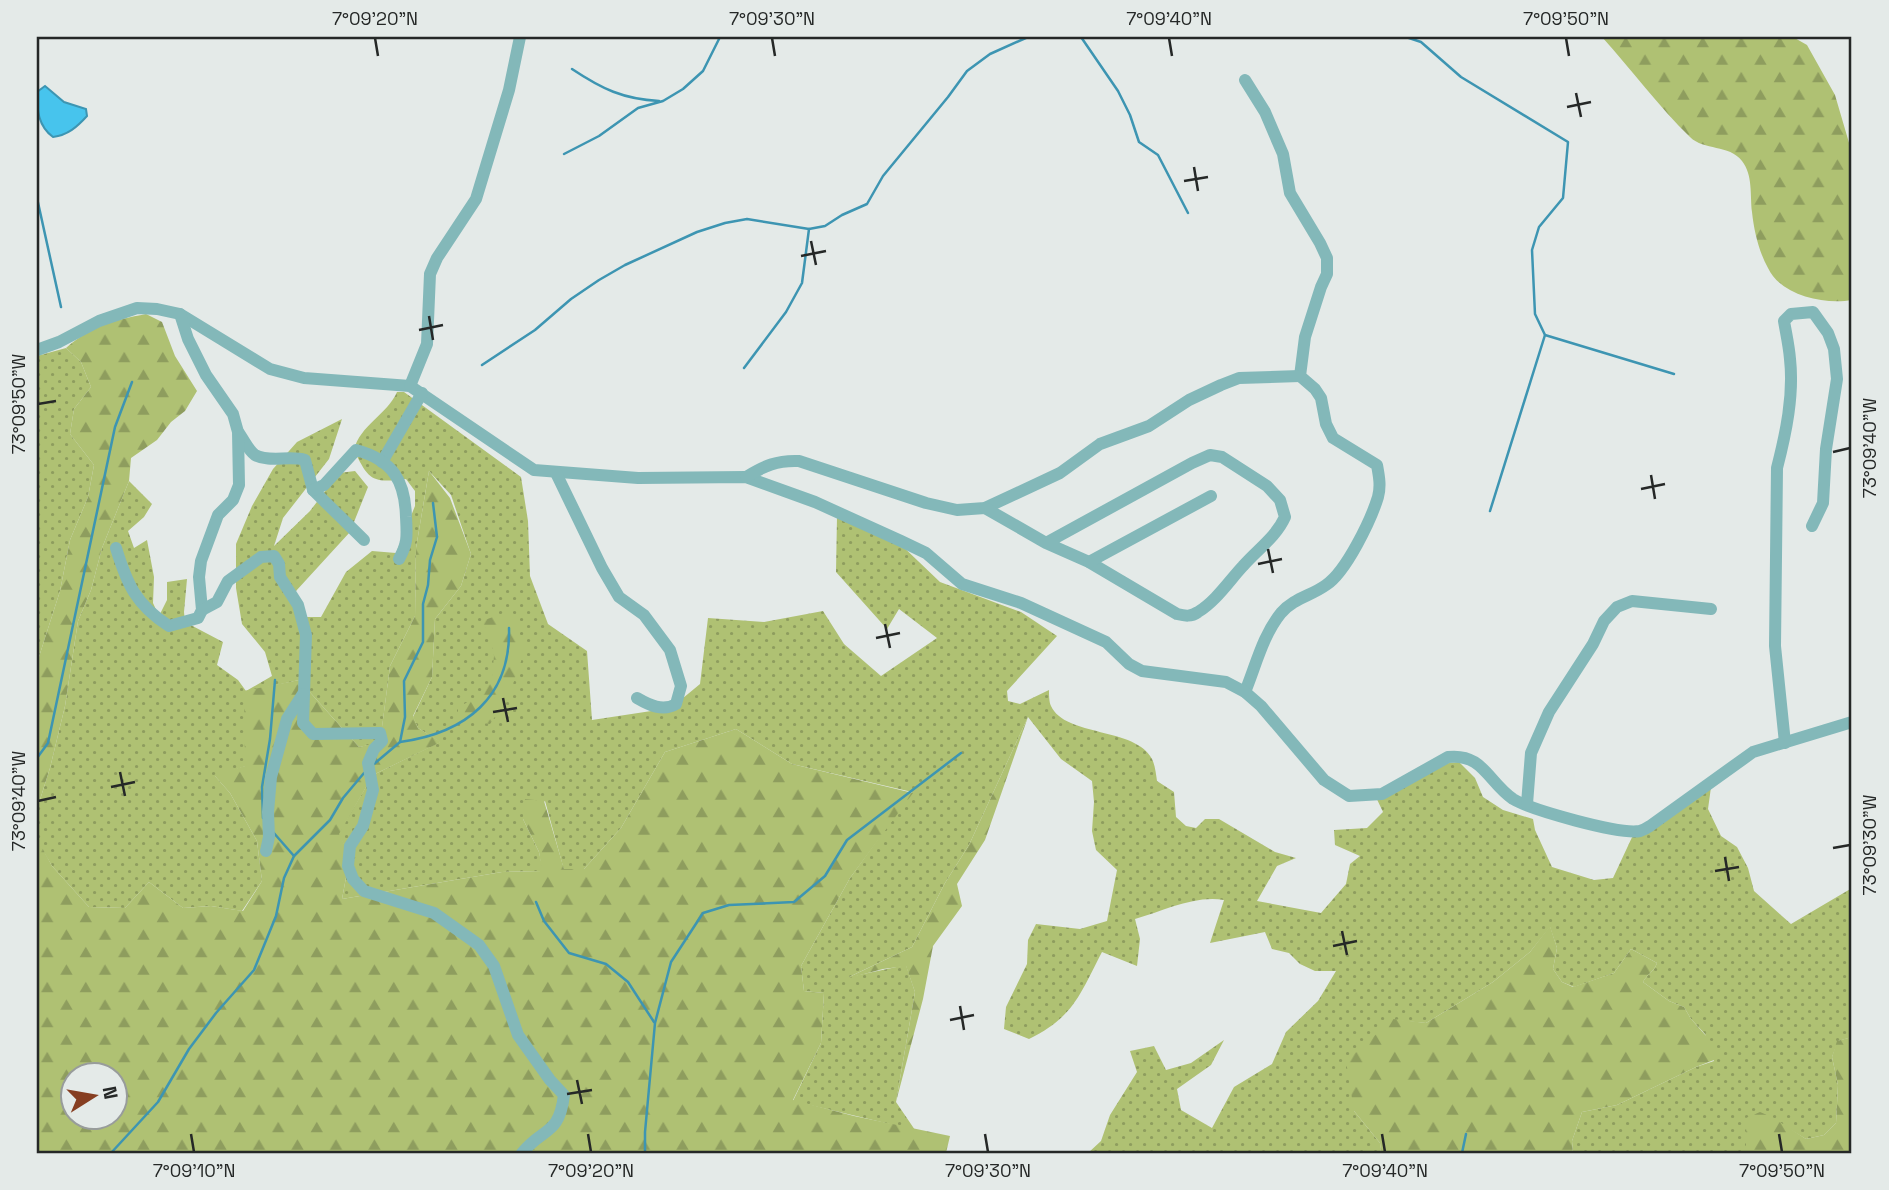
<svg xmlns="http://www.w3.org/2000/svg" width="1889" height="1190" font-family="'Space Grotesk',sans-serif">
<style>
.grass{fill:url(#grass-dots)}
.forest{fill:url(#forest-firs);fill-rule:evenodd}
.water{fill:#47c4ed;stroke:#3d95b2;stroke-width:2}
.lines{fill:none;stroke-linecap:round;stroke-linejoin:round}
.stream{stroke:#3d95b2;stroke-width:2.5}
.minor{stroke:#83b8b9;stroke-width:12}
.ticks{fill:none;stroke:#252827;stroke-width:2.5}
.neatline{fill:none;stroke:#252827;stroke-width:2.5}
.ticks-label{font-size:18px;text-anchor:middle;fill:#252827}
</style>
<defs>
<pattern id="grass-dots" width="8" height="8" patternUnits="userSpaceOnUse" patternTransform="scale(1.75)"><rect width="8" height="8" fill="#afc173"/><path d="M2 2h.1M6 6h.1" fill="none" stroke="#8e9d5e" stroke-width="1.8" stroke-linecap="round"/></pattern>
<pattern id="forest-firs" width="22" height="20" patternUnits="userSpaceOnUse" patternTransform="scale(1.75)"><rect width="22" height="20" fill="#afc173"/><path d="M5 1l3.5 6h-7zM16 11l3.5 6h-7z" fill="#8e9d5e"/></pattern>
</defs>
<rect width="100%" height="100%" fill="#e4eae8"/>
<!-- grass -->
<g class="grass">
<path d="M66,348l15,14 10,25 -17,22 -4,25 24,31 -6,32 -18,43 -10,51 -23,72v-307z"/>
<path d="M397,392h7l117,85 7,44 2,55 18,48 39,27 5,69 79,-12 29,-24 8,-66 56,4 59,-11 21,33 37,32 56,-38 -38,-29 -12,20 -51,-57 1,-55 59,23 44,42 81,30 36,24 -50,55 1,10 12,3 29,-14c0,4 0,12 2,16 14,31 85,21 101,53 3,6 4,15 5,22l17,11 2,25 10,9 10,2 9,-9h14l56,33 21,6 -19,8 -20,35 64,12 25,-29 4,-20 10,-8 -25,-11 -1,-15 33,-2 16,-16 -9,-19 47,-27 38,-4 16,16 8,19 20,13 30,9 2,11 17,37 42,13 19,-2 21,-45 78,-53 -4,29 13,27 16,11 11,21 6,23 37,33 61,-36v149l-14,4 -6,16 6,28 -2,38 -12,12 -18,4 -15,-9 -45,-11v34h-173l-1,-12 10,-29 35,-7 79,-38 18,-6 -9,-27 -14,-15 -7,-12 -15,-6 -26,-19c4,-8 11,-10 14,-19l-26,-14 -17,24 -40,14 -12,-5 -9,-13 4,-21 -7,-21 -20,25 -37,30 -67,41 -33,-3 -39,91 26,32 1,10h-293l13,-12 9,-26 27,-43 -7,-21 24,-5 12,24 25,-7 33,-23 -13,25 -34,24 4,21 31,18 22,-41 38,-23 14,-32 32,-31 18,-30h-21l-15,-7 -11,-11 -17,-4 -7,-17 -55,11 14,-43c-30,-5 -60,11 -89,19l5,20 -3,27 -35,-14c-22,42 -28,65 -73,87l-25,-10 2,-22 21,-43 1,-24 8,-16 44,5 27,-8 10,-51 -21,-20 -4,-19 2,-29 -2,-21 -31,-22 -33,-42 -59,128 -24,38 -33,64 -63,30 57,-12 9,27 -19,110 19,28 -122,-29 28,-58 3,-50 -20,-2 -3,-25 49,-88 62,-86 -120,-28 -56,-35 -71,23 -44,76 -37,41 -20,1 -19,-69 -22,18 16,33 4,19 -41,1 -160,27 8,-43 -12,-22 35,-59 67,-33 -22,-14 -5,-11 19,-40 3,-58 26,-33 10,-32 -20,-59 -22,-24 -13,77 -1,68 -25,50 -10,77 -21,4 -60,-67 -54,12 1,74 -31,10 15,17 27,48 5,40 -20,30 -31,-5 -28,2 -34,-26 -24,26 -36,-1 -37,-41 -15,-26 1,-34 12,-38 15,-62 13,-85 13,-31 11,-42 27,-67 23,23 -8,13 -16,14 6,17 13,-8 7,37 -1,26 6,13 8,-16v-18l20,-3 -3,33 1,10 38,20 -6,23 21,15 8,11 26,-15 -7,-24 -23,-28 -6,-36v-44l16,-38 21,-37 24,-27 45,-23 -13,40 -46,59 -9,28 36,-35 29,-38 16,-2 13,16 -18,45 -54,59v15l8,11h17l25,-45 26,-21 24,2 19,-47v-15l-9,-12c-34,4 -37,2 -52,-29 6,-25 33,-35 43,-58z"/>
</g>
<!-- forest -->
<g class="forest">
<path d="M1602,37h191l14,8 28,50 17,58v147c-27,5 -71,-4 -84,-32 -9,-16 -14,-37 -16,-56 -2,-17 1,-37 -10,-51 -13,-17 -38,-10 -52,-24 -31,-30 -59,-68 -88,-100z"/>
<path d="M146,314l16,8 13,34 22,35 -12,20 -14,11 -14,18 -26,18 -2,23 -27,67 -11,42 -13,31 -13,85 -15,62 -12,38v34l14,26 37,41 36,1 24,-26 34,26 28,-2 32,5 19,-30 -5,-40 -27,-48 -16,-18 31,-9 -1,-75 55,-11 60,67 21,-5 10,-76 25,-50 1,-68 13,-77 21,27 21,56 -10,32 -26,33 -3,58 -19,39 5,12 23,14 -68,33 -34,59 11,22 -8,43 160,-27 40,-1 -3,-19 -16,-33 2,-20 19,2 20,68h20l37,-41 44,-76 71,-23 56,35 121,29 -63,85 -49,88 3,25 20,2 -3,50 -28,57 61,16 96,20 -4,17h-909v-490l23,-72 10,-51 18,-43 6,-32 -24,-31 4,-25 17,-22 -10,-25 -15,-14c25,-22 48,-28 80,-34zM74,1074h42v42h-42z"/>
<path d="M512,610l13,40 -17,48 -18,26 -32,-5v-12l26,-13 8,-18 2,-20 -4,-18 -8,-17z"/>
<path d="M1028,717l-43,123 -28,44 5,22 -29,40 -10,53 -27,103 19,-110 -9,-26 -23,3 -38,10 67,-32 33,-64 24,-38z"/>
<path d="M1550,926l7,22 -4,21 9,13 11,5 41,-14 17,-24 26,14c-3,9 -10,11 -14,19l26,19 15,6 7,12 25,28 -2,13 -18,7 -79,38 -35,7 -10,29 1,12h-192l-1,-10 -26,-32 -8,-50 47,-42 33,4 67,-41 37,-30z"/>
<path d="M1852,1037v116h-106v-35l14,-6 14,6 32,21 18,-4 12,-12 2,-38 -6,-28 5,-16z"/>
</g>
<!-- water -->
<path class="water" d="M45,86l19,16 22,7 1,7c-10,11 -19,19 -34,21 -15,-11 -16,-27 -16,-45z"/>
<g class="lines">
<!-- stream -->
<g class="stream">
<path d="M1081,37l37,54 12,24 9,27 19,13 30,58"/>
<path d="M1406,37l15,5 40,35 107,65 -5,56 -24,29 -7,23 3,64 10,21 129,39"/>
<path d="M572,69c30,20 51,30 87,32"/>
<path d="M564,154l35,-18 39,-28 25,-7 20,-12 20,-18 17,-34"/>
<path d="M37,198l24,109"/>
<path d="M482,365l53,-35 36,-31 28,-19 26,-15 72,-33 28,-9 22,-4 62,10 16,-3 17,-11 25,-11 16,-28 65,-79 19,-26 23,-17 38,-17"/>
<path d="M744,368l42,-56 16,-29 7,-54"/>
<path d="M1490,511l55,-176"/>
<path d="M400,742c66,-9 111,-45 109,-114"/>
<path d="M37,758l11,-15 67,-316 17,-45"/>
<path d="M374,764l26,-22 5,-25 -1,-36 19,-39v-38l5,-19 2,-25 7,-23 -4,-34"/>
<path d="M263,818l-1,-31 8,-48 5,-59"/>
<path d="M273,832l21,24"/>
<path d="M536,902l8,19 25,32 37,11 22,18 26,40"/>
<path d="M111,1153l47,-51 31,-53 27,-36 38,-43 22,-54 8,-38 10,-22 36,-36 13,-22 21,-25"/>
<path d="M645,1153v-21l10,-109 16,-61 32,-49 26,-8 65,-3 31,-26 22,-36 114,-87"/>
<path d="M1462,1153l4,-19"/>
</g>
<!-- minor -->
<g class="minor">
<path d="M1245,80l20,32 18,42 7,39 30,50 7,15v16l-6,13 -16,50 -5,39 15,13 6,9 5,26 7,14 44,27c2,11 4,21 1,32 -7,23 -32,75 -52,88 -15,11 -32,13 -45,28 -18,22 -25,52 -36,79"/>
<path d="M37,350l22,-8 40,-21 38,-13 20,1 23,5 90,55 34,9 106,8 124,84 104,8 108,-1 69,25 86,39 25,12 36,31 59,19 85,39 23,22 13,7 84,11 19,10 16,14 63,74 25,16 33,-2 66,-37c35,-4 40,25 65,42 18,11 107,36 127,32 3,-1 7,-3 10,-5l103,-74 99,-30"/>
<path d="M410,386l17,-42 3,-70 7,-16 39,-59 33,-109 11,-53"/>
<path d="M239,433c4,6 10,18 16,22 14,8 35,0 50,5l8,30 51,50"/>
<path d="M382,462l40,-69"/>
<path d="M556,473l46,95 17,29 25,18 26,35 11,36 -5,18c-13,8 -27,1 -39,-6"/>
<path d="M746,477c18,-11 31,-17 53,-16l127,42 31,7 28,-2 75,-35 40,-29 49,-18 40,-26 32,-15 18,-7 61,-2"/>
<path d="M313,490l11,-5 32,-35c37,10 49,31 50,67 1,19 2,26 -7,42"/>
<path d="M985,508l61,35 43,19 88,52c8,2 14,3 21,-2 18,-11 31,-31 45,-46 15,-17 33,-29 42,-49l-5,-17 -13,-14 -45,-29 -12,-2 -18,8 -146,80"/>
<path d="M116,548c11,36 20,57 53,78l29,-8 4,-8 -3,-33 2,-16 17,-46 15,-15 6,-15 -1,-53 -5,-18 -27,-39 -18,-36 -8,-25"/>
<path d="M1089,562l122,-66"/>
<path d="M202,610l15,-8 11,-21 33,-24 13,-1 5,8 1,13 18,28 8,30 -3,88 10,11 67,-1 2,8 -8,8 -6,14 5,27 -10,36 -13,20 -2,20 5,13 11,12 70,22 45,32 15,21 24,69 32,45 14,15c-5,41 -21,32 -42,58"/>
<path d="M1785,743l-10,-97 2,-178c9,-35 17,-73 13,-109 -1,-13 -4,-26 -6,-38l7,-7 22,-2 15,21 6,16 3,30 -11,70 -3,54 -11,23"/>
<path d="M1527,804l4,-51 18,-41 44,-68 11,-23 13,-14 15,-6 79,8"/>
<path d="M266,851l3,-14 -1,-25 3,-35 16,-58 16,-25"/>
</g>
</g>
<!-- ticks -->
<path class="ticks" d="M375,38l3,18M772,38l3,18M1169,38l3,18M1566,38l3,18M1576,93l5,24M1567,107l24,-5M1194,167l4,24M1184,181l24,-4M811,241l5,24M801,256l25,-5M429,316l4,24M419,330l24,-5M38,404l18,-3M1833,452l17,-4M1651,475l4,24M1641,489l24,-5M1268,549l5,24M1258,564l24,-5M885,624l5,24M876,638l24,-5M503,698l5,24M493,712l24,-4M120,772l5,24M111,787l24,-5M38,801l18,-4M1833,848l17,-3M1725,857l4,24M1715,871l24,-4M1342,931l5,24M1333,946l24,-5M960,1006l4,24M950,1020l24,-5M577,1080l5,24M567,1094l25,-4M191,1134l3,18M588,1134l3,18M985,1134l3,18M1382,1134l3,18M1779,1134l3,18"/>
<!-- border -->
<rect width="1889" height="1190" fill="none" stroke="#e4eae8" stroke-width="77"/>
<!-- north arrow -->
<g transform="translate(94 1096) rotate(79)"><circle r="33" fill="#e4eae8" stroke="#989c9b" stroke-width="2"/>
<path d="M0-5L12 26L0 18L-12 26Z" fill="#863e21"/>
<text y="-10" font-size="19" font-weight="bold" text-anchor="middle" fill="#252827">N</text>
</g>
<rect x="38" y="38" width="1812" height="1114" class="neatline"/>
<g class="ticks-label">
<text x="375" y="25">7°09'20"N</text>
<text x="772" y="25">7°09'30"N</text>
<text x="1169" y="25">7°09'40"N</text>
<text x="1566" y="25">7°09'50"N</text>
<text transform="translate(19 404) rotate(-90)" y="6">73°09'50"W</text>
<text transform="translate(1870 448) rotate(-90)" y="6">73°09'40"W</text>
<text transform="translate(19 801) rotate(-90)" y="6">73°09'40"W</text>
<text transform="translate(1870 845) rotate(-90)" y="6">73°09'30"W</text>
<text x="194" y="1177">7°09'10"N</text>
<text x="591" y="1177">7°09'20"N</text>
<text x="988" y="1177">7°09'30"N</text>
<text x="1385" y="1177">7°09'40"N</text>
<text x="1782" y="1177">7°09'50"N</text>
</g>
</svg>
